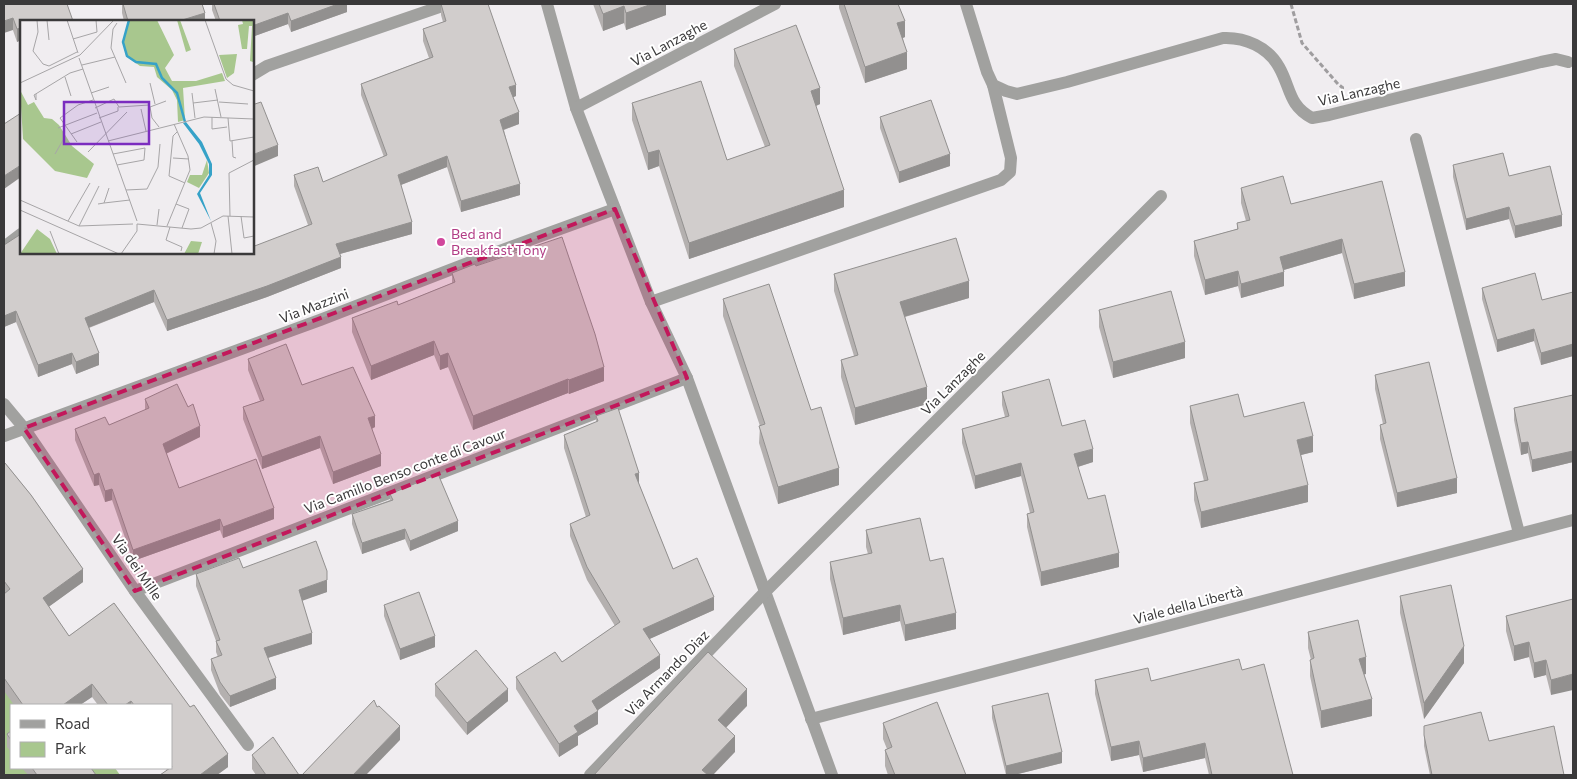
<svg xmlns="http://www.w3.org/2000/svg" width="1577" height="779" font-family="Commissioner,sans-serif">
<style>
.green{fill:#a8c78e}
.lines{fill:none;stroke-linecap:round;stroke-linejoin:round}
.path{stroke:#9f9d9f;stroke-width:3;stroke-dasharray:5 2.5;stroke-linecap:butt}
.minor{stroke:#a1a19f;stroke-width:12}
.wall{fill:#b4b0af}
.shaded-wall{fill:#92908f}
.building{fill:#d1cdcc;stroke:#92908f}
.marked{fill:#c2185b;fill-opacity:0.2;stroke:#c2185b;stroke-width:4;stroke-dasharray:10 6;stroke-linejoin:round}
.hotel-dot{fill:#d1479c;stroke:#fff;stroke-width:2}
.labels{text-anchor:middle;stroke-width:4;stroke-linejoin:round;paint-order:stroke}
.street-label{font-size:14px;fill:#3a393a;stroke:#fff}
.hotel-label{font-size:14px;fill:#b23c85;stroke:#fff;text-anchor:start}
.inset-river{fill:none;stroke:#36a2c8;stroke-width:2.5}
.inset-road{fill:none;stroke:#a7a5a7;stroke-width:1}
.view{fill:#7b2cbf;fill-opacity:0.15;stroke:#7b2cbf;stroke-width:2.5}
.inset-edge{fill:none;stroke:#3a393a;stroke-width:2.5}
</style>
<rect width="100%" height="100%" fill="#f0edf0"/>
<!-- green -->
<path class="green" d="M4,614l67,91h-60v63h104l5,7h-116z"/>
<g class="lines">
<!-- path -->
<path class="path" d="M1291,4l11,39 36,41 5,4h3"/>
<!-- minor -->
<g class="minor">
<path d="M547,4l29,104 75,194 36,76 145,397"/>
<path d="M966,4l21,68 6,13 13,6 11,3 50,-12 156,-44c22,-1 45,9 56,29 12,21 9,38 33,51l17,-3 212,-53 15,-3 12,3"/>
<path d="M252,75l15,-9 181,-62"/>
<path d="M576,108l199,-104"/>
<path d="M1416,139l103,394"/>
<path d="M4,247l17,-13"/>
<path d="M651,302l350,-122 9,-8 1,-14 -18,-73"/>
<path d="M4,404l20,24 111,163 113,154"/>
<path d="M4,436l316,-116 166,-64 129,-47"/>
<path d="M135,591l552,-213"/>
<path d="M811,719l762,-199"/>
<path d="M590,775l175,-183 396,-396"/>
</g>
</g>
<!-- wall -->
<g class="wall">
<path d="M4,4l17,17v19l-4,2z"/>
<path d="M122,4h80l3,17h-81l-2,-8z"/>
<path d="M212,4h135v8l-56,20 -3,-8 -36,13v-16h-36l-4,-11z"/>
<path d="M441,4l75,92 -3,1 6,27 -15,6 16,65 -59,17 -14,-45 -46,18 11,49 -72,20 1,14 -74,29 -100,34 -13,-29 -65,26 10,37 -23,9 -4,-10 -34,13 -22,-55 -12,5v-82l122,9 126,-2 56,-27 -14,-39v-11l29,7 61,-25 -23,-62v-11l68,-26 -6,-17v-12l20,-7 -2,-7z"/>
<path d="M593,4h73v11l-40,15 -2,-7 -21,8z"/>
<path d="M839,4h59l7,33 -2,1 4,31 -42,14 -26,-75z"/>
<path d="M734,49l86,55 -4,2 28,101 -155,52 -30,-93 -11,4 -16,-50v-17l95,57 38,-13 -31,-81z"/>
<path d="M880,117l70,49 -51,17 -19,-55z"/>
<path d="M1453,165l56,11 53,50 -47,12 -6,-19 -43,11 -13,-53z"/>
<path d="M1382,181l23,105 -51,13 -12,-46 -58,17v16l-43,12 -3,-12 -33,9 -11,-39v-15l43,-12v-6l9,-2 -5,-18v-15l50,16z"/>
<path d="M476,266l128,115 -35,13 -1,-1 -95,37 -25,-63 -8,3 -6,-15 -63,25 -19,-48v-14l46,-13 54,-22v-10z"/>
<path d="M834,274l135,24 -64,19 22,87 -72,21 -14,-48v-17l13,-4 -20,-65z"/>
<path d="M1482,288l60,12 31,-8v64l-32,9 -7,-24 -37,11 -15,-53z"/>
<path d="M723,299l88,111 28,75 -61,19 -19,-61 1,-17 -37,-110z"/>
<path d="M1099,310l86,48 -72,20 -14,-51z"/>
<path d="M248,359l54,26 73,42 -3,2 9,37 -48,18 -13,-36 -58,21 -19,-50v-12l17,-6 -12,-31z"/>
<path d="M1375,375l82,118 -60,14 -17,-68v-14l3,-1 -8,-35z"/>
<path d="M1002,392l60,34 31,36 -15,5 10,32 31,68 -78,19 -14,-59v-13l3,-1 -9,-37 -46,13 -13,-46v-14l43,-12 -3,-12z"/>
<path d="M1573,395v67l-41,10 -4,-19 -7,2 -7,-35v-12z"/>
<path d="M145,399l55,38 -34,17 13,34 95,31 -51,19 -3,-8 -87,31 -21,-61 -7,2 -6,-17 -5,1 -19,-46v-11l34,-4 36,-15z"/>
<path d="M1190,406l54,11 69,35 -12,3 7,47 -107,26 -7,-28v-17l10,-2 -14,-58z"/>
<path d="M596,416l43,68 34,85 41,41 -65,29 11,29 -62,42v14l-20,12v9l-19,12 -43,-68v-12l46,-15 53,-36 -28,-46 -17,-44v-12l16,-7 -22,-69v-13l32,-13z"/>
<path d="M5,463l26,32 52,74v13l-35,25 21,29 45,-33 76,104 4,-2 34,49v13l-11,8h-57l7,-5 -2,-2h6v-63h-73l-6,-8 -12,8h-66l-10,-14v-227z"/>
<path d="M390,494l68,37 -48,20 -5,-12 -43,15 -10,-30v-10l38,-14z"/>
<path d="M866,530l64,31 26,68 -51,12 -5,-20 -57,14 -13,-56v-17l38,-8 -2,-7z"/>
<path d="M243,568l84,24 -25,8 10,44 -44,14 8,31 -46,18 -10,-13 -9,-24v-11l7,-2 -2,-5v-11l-20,-55v-12z"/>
<path d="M1400,596l64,67 -40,56 -24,-106z"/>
<path d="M1573,599l-22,96 -5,-20 -12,3 -5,-21 -15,4 -8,-30v-15z"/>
<path d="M384,605l51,42 -35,13 -16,-44z"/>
<path d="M1308,632l58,42h-2l8,42 -51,12 -11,-52v-16h1l-3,-12z"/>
<path d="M1242,670l51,105h-84l-4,-17 -62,14 -4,-17 -28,6 -16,-67v-14l56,1z"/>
<path d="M435,684l73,17 -41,34 -32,-39z"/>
<path d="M992,706l70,57 -48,12h-8l-14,-57z"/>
<path d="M883,723l83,52h-78l-3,-9v-16l2,-1 -4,-10z"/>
<path d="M1424,726l65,15 75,34h-134l-6,-29z"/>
<path d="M11,731v21l-4,-5v-13z"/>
<path d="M252,755l47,20h-43l-4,-6z"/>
<path d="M22,768h69l5,7h-68z"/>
</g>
<!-- shaded-wall -->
<g class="shaded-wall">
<path d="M338,4h9v8l-56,20v-11z"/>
<path d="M652,4h14v11l-40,15v-17z"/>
<path d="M624,6v17l-21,8v-17z"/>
<path d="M205,13v8h-26z"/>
<path d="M288,13v11l-36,13v-11z"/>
<path d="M13,18v12l-9,3v-12z"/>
<path d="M905,21v16l-8,3v-17z"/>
<path d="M21,28v12l-4,2v-13z"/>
<path d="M907,52v17l-42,14v-16z"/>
<path d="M516,85v11l-7,3v-12z"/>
<path d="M820,88v16l-9,4v-17z"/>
<path d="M519,112v12l-19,7v-11z"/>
<path d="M278,145v11l-26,11v-12z"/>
<path d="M659,150v16l-11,4v-17z"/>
<path d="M950,154v12l-51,17v-11z"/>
<path d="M447,156v11l-49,19v-11z"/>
<path d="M21,165v12l-17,12v-13z"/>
<path d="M520,184v11l-59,17v-11z"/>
<path d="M844,190v17l-155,52v-16z"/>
<path d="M1509,207v12l-43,11v-11z"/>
<path d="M1562,215v11l-47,12v-12z"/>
<path d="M412,222v12l-76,21v-11z"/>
<path d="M1342,239v14l-62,18v-14z"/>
<path d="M341,257v11l-74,29 -100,34v-11z"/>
<path d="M1238,271v15l-33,9v-15z"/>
<path d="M1284,272v14l-43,12v-14z"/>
<path d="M1405,272v14l-51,13v-15z"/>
<path d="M969,281v17l-69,20v-16z"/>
<path d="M154,290v12l-69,27v-11z"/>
<path d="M16,311v11l-12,5v-11z"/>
<path d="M1534,329v12l-37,11v-12z"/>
<path d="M434,341v14l-63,25v-14z"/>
<path d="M1185,342v16l-72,20v-16z"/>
<path d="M1573,344v12l-32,9v-12z"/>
<path d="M72,353v11l-34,13v-12z"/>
<path d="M99,353v12l-23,9v-12z"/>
<path d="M448,353v14l-8,3v-14z"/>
<path d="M604,367v14l-35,13v-14z"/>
<path d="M568,379v14l-95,37v-14z"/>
<path d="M927,387v17l-72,21v-17z"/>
<path d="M375,416v11l-7,3v-12z"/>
<path d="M200,426v11l-37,18v-11z"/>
<path d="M320,436v12l-58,21v-12z"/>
<path d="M1313,436v16l-16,4v-16z"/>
<path d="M1528,442v11l-7,2v-12z"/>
<path d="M1093,449v13l-19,6v-14z"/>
<path d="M1573,451v11l-41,10v-12z"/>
<path d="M381,454v12l-48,18v-12z"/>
<path d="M1021,463v13l-46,13v-13z"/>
<path d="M839,468v17l-61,19v-17z"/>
<path d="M99,473v12l-5,1v-11z"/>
<path d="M639,473v13l-4,-12z"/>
<path d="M1457,478v15l-60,14v-14z"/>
<path d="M1308,485v17l-107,26v-16z"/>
<path d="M112,489v11l-7,2v-11z"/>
<path d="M274,508v11l-51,19v-11z"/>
<path d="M220,519v11l-87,31v-11z"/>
<path d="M458,521v10l-48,20v-10z"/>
<path d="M405,529v10l-43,15v-11z"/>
<path d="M1119,553v14l-78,19v-14z"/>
<path d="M83,569v13l-40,29v-13z"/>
<path d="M327,580v12l-28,10v-12z"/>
<path d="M714,597v13l-71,32v-13z"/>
<path d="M900,605v16l-57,14v-17z"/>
<path d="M956,613v16l-51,12v-16z"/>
<path d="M312,633v11l-48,15v-11z"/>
<path d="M435,636v11l-35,13v-11z"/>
<path d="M1529,642v15l-15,4v-15z"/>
<path d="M1464,646v17l-40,56v-16z"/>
<path d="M660,655v13l-68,46v-13z"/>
<path d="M1366,657v17l-7,2v-17z"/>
<path d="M1546,660v15l-12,3v-15z"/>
<path d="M1573,674v16l-22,5v-15z"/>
<path d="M276,678v11l-46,18v-11z"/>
<path d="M92,684v13l-12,8h-17z"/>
<path d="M508,689v12l-41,34v-12z"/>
<path d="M747,689v17l-29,30v-16z"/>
<path d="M1372,699v17l-51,12v-17z"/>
<path d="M131,701v4h-6z"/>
<path d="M598,711v13l-20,12v9l-19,12v-13l15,-18z"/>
<path d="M400,726v14l-34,35h-13z"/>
<path d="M735,736v16l-22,23h-11v-5z"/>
<path d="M1139,741v14l-28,6v-14z"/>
<path d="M1205,743v15l-62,14v-14z"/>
<path d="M1062,752v11l-48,12h-8v-9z"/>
<path d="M228,754v13l-11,8h-17z"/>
</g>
<!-- building -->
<g class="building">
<path d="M4,4h63l6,17h-52v7l-4,1 -4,-11 -9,3z"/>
<path d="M123,4h79l3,9 -26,8h-51z"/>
<path d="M214,4h124l-47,17 -3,-8 -36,13v-5h-32z"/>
<path d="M441,4h47l28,81 -7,2 10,25 -19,8 20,64 -59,17 -14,-45 -49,19 14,47 -76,22 5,13 -74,29 -100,34 -13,-30 -69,28 14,35 -23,9 -4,-9 -34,12 -22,-54 -12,5v-71l17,-11v18h104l1,2 4,-2h122v-5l60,-23 -18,-49 24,-8 5,15 64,-27 -26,-71 72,-27 -10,-28 23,-8z"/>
<path d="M599,4h53l-26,9 -2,-7 -21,8z"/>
<path d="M844,4h54l7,17 -8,2 10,29 -42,15z"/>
<path d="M796,25l24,63 -9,3 33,99 -155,53 -30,-93 -11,3 -16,-50 69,-22 26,79 43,-15 -36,-96z"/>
<path d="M931,100l19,54 -51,18 -19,-55z"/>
<path d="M261,102l17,43 -26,10v-50z"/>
<path d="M21,113v52l-17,11v-52z"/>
<path d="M1503,153l6,23 41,-10 12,49 -47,11 -6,-19 -43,12 -13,-54z"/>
<path d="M1283,176l8,28 91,-23 23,91 -51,12 -12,-45 -62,18 4,15 -43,12 -3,-13 -33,9 -11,-39 44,-12 -1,-6 13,-3 -9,-32z"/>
<path d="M562,237l33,97 9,33 -35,13 -1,-1 -95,37 -25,-63 -8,3 -6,-15 -63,25 -19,-48 45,-17 1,4 57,-23 -3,-9 23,-9 1,2z"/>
<path d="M956,238l13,43 -69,21 27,85 -72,21 -14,-48 17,-5 -24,-81z"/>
<path d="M1535,273l7,27 31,-8v52l-32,9 -7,-24 -37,11 -15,-52z"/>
<path d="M769,284l42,126 10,-3 18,61 -61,19 -19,-61 6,-2 -42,-125z"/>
<path d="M1171,291l14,51 -72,20 -14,-52z"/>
<path d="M286,344l16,41 51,-18 22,49 -7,2 13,36 -48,18 -13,-36 -58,21 -19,-50 21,-7 -16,-41z"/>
<path d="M1429,362l28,116 -60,15 -17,-68 6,-2 -11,-48z"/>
<path d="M1049,379l13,47 23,-6 8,29 -19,5 14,45 17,-4 14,58 -78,19 -14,-58 7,-2 -13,-49 -46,13 -13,-47 47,-13 -7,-24z"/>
<path d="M177,384l11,23 5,-3 7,22 -37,18 16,44 77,-29 18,49 -51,19 -3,-8 -87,31 -21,-61 -7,2 -6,-18 -5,2 -19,-46 30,-12 4,8 40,-17 -4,-9z"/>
<path d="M1238,394l6,23 60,-15 9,34 -16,4 11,45 -107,27 -7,-29 14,-3 -18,-74z"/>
<path d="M1573,395v56l-41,9 -4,-18 -7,1 -7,-35z"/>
<path d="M618,408l21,65 -4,1 38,95 24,-11 17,39 -71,32 17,26 -68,46 6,10 -24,15 4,6 -19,12 -43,-67 39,-25 7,10 58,-40 -33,-55 -17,-43 20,-9 -26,-80 34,-14 -2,-5z"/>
<path d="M5,463l26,32 52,74 -40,29 26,38 45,-33 76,104 4,-2 34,49 -28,21h-40l10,-7h1l1,-2 -1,-1v-60h-37l-3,-4 -6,4h-17l-16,-21 -29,21h-41h1l-19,-27v-84l6,-5 -6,-8v-117z"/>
<path d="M438,474l20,47 -48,20 -5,-12 -43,14 -10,-29 41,-14 -3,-6z"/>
<path d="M920,518l10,43 13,-3 13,55 -51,12 -5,-20 -57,13 -13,-56 42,-9 -6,-23z"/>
<path d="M316,541l11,30v9l-28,10 13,43 -48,15 12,30 -46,18 -10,-14 -9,-23 11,-4 -6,-14 4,-1 -24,-66 43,-16 4,10z"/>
<path d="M1451,585l13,61 -40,57 -24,-107z"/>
<path d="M419,592l16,44 -35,13 -16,-44z"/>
<path d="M1573,599v75l-22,6 -5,-20 -12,3 -5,-21 -15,4 -8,-30z"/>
<path d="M1358,620l8,37 -7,2 13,40 -51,12 -11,-51 4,-2 -6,-26z"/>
<path d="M476,650l32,39 -41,34 -32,-39z"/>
<path d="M708,652l39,37 -29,31 17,16 -33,34 6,5h-114l29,-32z"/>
<path d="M1239,659l3,11 22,-6 29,111h-81l-7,-32 -62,15 -4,-17 -28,6 -16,-67 53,-12 3,13z"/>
<path d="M1048,693l14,59 -56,14 -14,-60z"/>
<path d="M374,700l3,7 2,-1 21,20 -47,49h-51z"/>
<path d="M937,702l29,73h-71l-10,-25 7,-3 -9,-24z"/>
<path d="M1481,712l8,29 65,-15 10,49h-132l-8,-40v-9z"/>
<path d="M11,731v9l-4,-6z"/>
<path d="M273,737l26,38h-33l-14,-20z"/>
<path d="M32,768h59l5,7h-59z"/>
</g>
<!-- marked area -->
<path class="marked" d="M615,209l72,169 -552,213 -111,-163z"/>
<!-- markers -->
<circle class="hotel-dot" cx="441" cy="242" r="5"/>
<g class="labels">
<!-- street labels -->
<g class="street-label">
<text transform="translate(669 43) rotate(-28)" y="5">Via Lanzaghe</text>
<text transform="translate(1359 92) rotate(-13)" y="5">Via Lanzaghe</text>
<text transform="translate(314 306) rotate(-21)" y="5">Via Mazzini</text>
<text transform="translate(953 383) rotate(-45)" y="5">Via Lanzaghe</text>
<text transform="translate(405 471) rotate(-21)" y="5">Via Camillo Benso conte di Cavour</text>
<text transform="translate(137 567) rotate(55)" y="5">Via dei Mille</text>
<text transform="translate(1188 605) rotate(-15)" y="5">Viale della Libertà</text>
<text transform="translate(667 673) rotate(-46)" y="5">Via Armando Diaz</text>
</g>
<!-- hotel labels -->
<g class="hotel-label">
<text x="451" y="239">Bed and<tspan x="451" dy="16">Breakfast Tony</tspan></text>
</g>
</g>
<!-- overview -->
<g transform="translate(20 20)">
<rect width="234" height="234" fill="#f0edf0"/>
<path d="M109,0h28l17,35 -9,13 7,13h24l26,-8 3,8 -42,7 2,32 -7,2 -1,-22 -5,-10 -15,-13 -3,-10 -14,-1 -14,-10 -3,-15zM157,0h3l11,30 -5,2zM222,0h12l-1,42 -3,-1 2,-35h-3l-2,23h-5l-4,-24 5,-1zM217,34l-3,19 -7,5 -8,-23zM0,70l8,15 6,-3 10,16 8,1 7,6 13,21 22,18 -7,14 -32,-7 -32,-32zM187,140l2,13 -10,15 -12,-6 3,-7h12zM17,209l13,10 7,15h-37zM171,221l11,1 -4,12h-14z" fill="#a8c78e"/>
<path d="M166,102l16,20 10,22v11l-12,18 11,28 -14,-27 12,-19v-11l-10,-20 -16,-21z" fill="#36a2c8"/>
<path class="inset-river" d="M109,0l-6,22 4,14 9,6 20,2 6,14 15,15 8,29"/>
<path class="inset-road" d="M17,0l1,12 -5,19 10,13 6,2 28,-14M27,0l2,20M47,0l11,33M185,0l21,59 7,6 21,6M97,3l-4,6 -2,19 15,35M53,19l24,-7 -1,-12M59,38l58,163M62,45l33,-8M45,57l6,19M0,63l60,-28 34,-35M130,63l5,21M195,69l6,28M71,73l18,-6M172,73l3,25M16,74v6l-2,-5 36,-22 13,-4M199,82l29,2M173,83l25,-3M75,88l19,-9 5,8 30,-2M121,89l5,22M192,97v12l15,-2M79,98l19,-7v-4M208,98l2,23 24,-4M139,107l-7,-9 -2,-11 16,-6M38,108l39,-15M157,112l-4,4 -4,40 16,7M51,114l30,-12M88,121l96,-24 50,2M212,121l1,16 3,1M57,122l-17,-24 18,-13 15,-5M68,132l39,-40M35,134l8,-14M93,134l32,-6 -1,12 -27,5M153,138l16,1M106,170l21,-1 11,-22 2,-23M0,180l59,26 54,-2M84,183l26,-3M78,184l6,-1 5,-15M156,184l13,5 -7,19M0,190l99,44M208,196l4,38M210,196l-1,-43 25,-13M221,196l3,22 10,-2M48,201l22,-38M191,203l5,18 -2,13M117,204l54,5 10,-1 22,-12 31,1M137,205l2,-16M59,206l20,-40M147,206l23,-56 -2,-14 -14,-32M150,207l-4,13 16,7 -1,4M30,211l9,23M101,234l16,-23v-7"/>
<path class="view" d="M44,82h85v42h-85z"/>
<rect width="234" height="234" class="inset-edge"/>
</g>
<!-- border -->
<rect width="1577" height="779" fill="none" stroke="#3a393a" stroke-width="10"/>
<!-- legend -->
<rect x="10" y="704" width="162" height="65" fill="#ffffff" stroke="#b0b0b0"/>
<rect x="20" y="720" width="25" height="8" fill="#a1a19f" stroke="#b0b0b0"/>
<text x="55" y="729" font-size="15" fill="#3a393a">Road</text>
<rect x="20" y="742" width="25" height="15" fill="#a8c78e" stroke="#b0b0b0"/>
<text x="55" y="754" font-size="15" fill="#3a393a">Park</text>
</svg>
